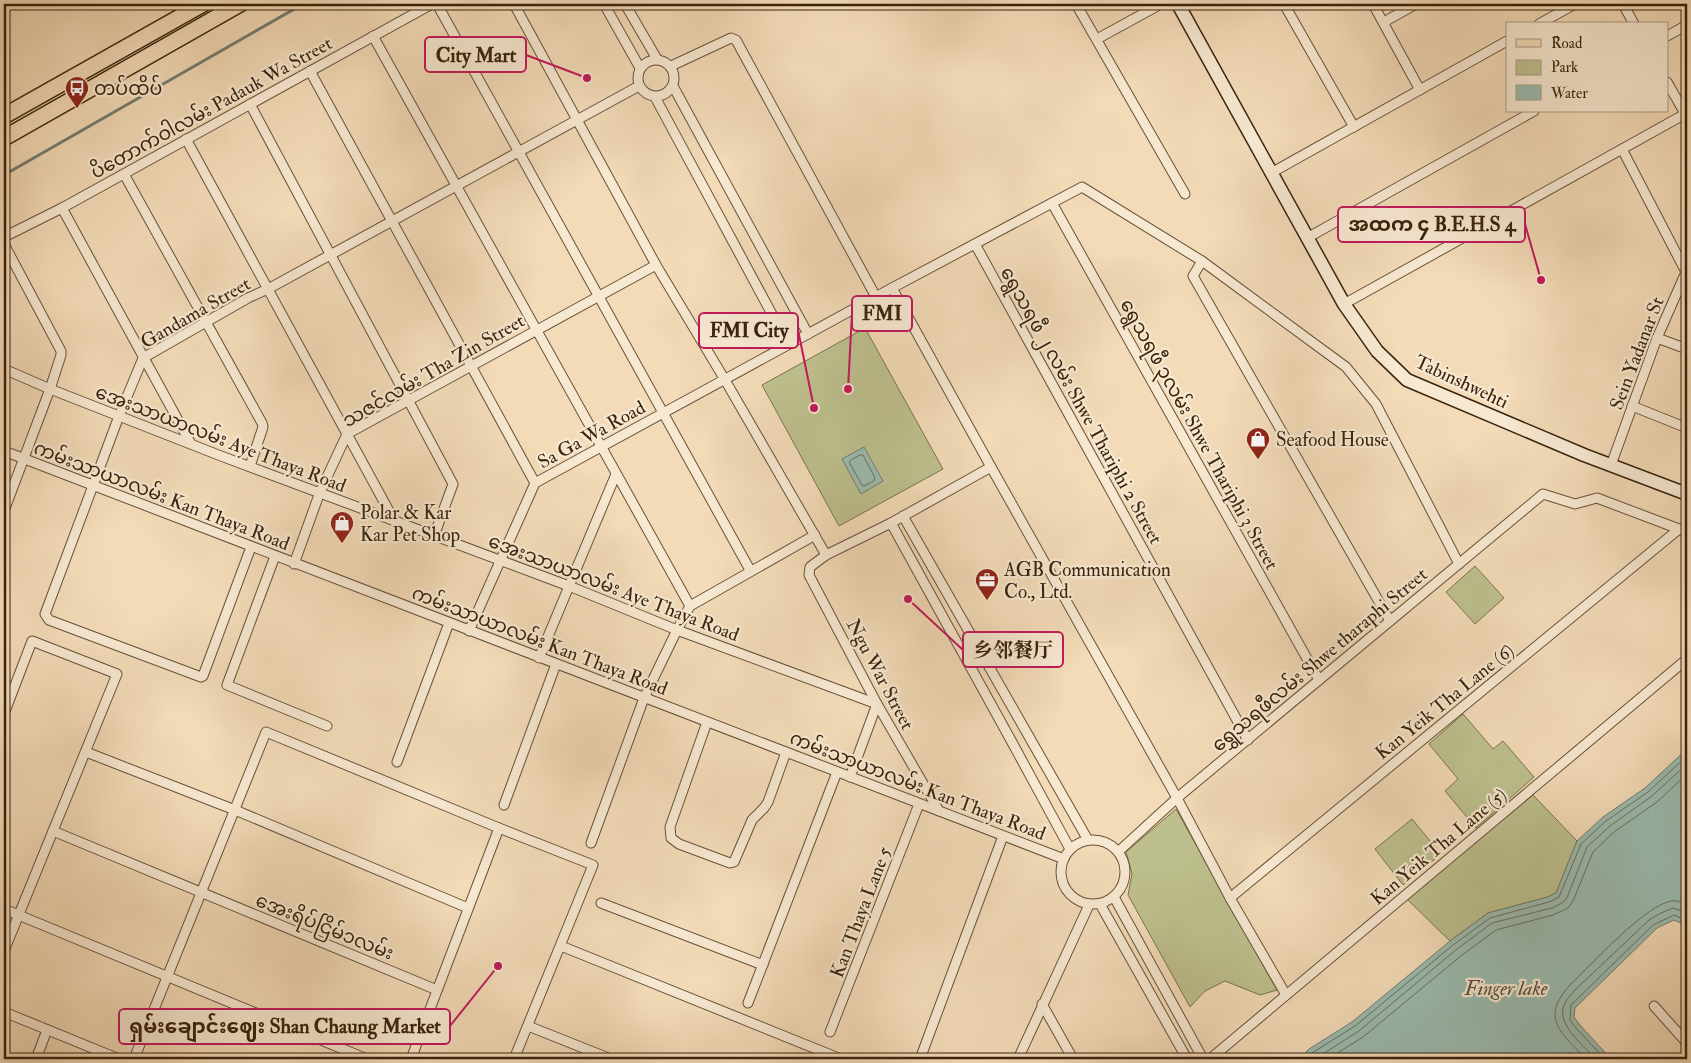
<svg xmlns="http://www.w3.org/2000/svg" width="1691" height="1063" font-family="'IM FELL Double Pica','Noto Serif SC','Noto Sans Myanmar',serif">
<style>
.green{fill:#bdc08e;stroke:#7b724e}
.water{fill:#9bbbb0;stroke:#747e6f}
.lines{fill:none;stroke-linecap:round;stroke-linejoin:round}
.shore{stroke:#6a6f5e;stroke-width:1}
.stream{stroke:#747e6f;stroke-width:3}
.street-casing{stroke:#685138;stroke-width:11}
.secondary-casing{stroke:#39230d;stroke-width:15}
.primary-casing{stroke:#39230d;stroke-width:18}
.street{stroke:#f7e8d1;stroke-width:9}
.secondary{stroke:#f7e8d1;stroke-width:12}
.primary{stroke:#f3dbb8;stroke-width:15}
.labels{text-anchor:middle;stroke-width:4.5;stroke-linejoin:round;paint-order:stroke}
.poi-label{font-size:19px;fill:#39230d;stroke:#f7e8d1;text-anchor:start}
.street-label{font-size:19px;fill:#39230d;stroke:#f7e8d1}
.water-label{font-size:20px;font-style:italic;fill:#56513e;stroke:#f7e8d1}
.leader{fill:none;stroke:#c2185b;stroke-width:2}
.callout-dot{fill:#c2185b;stroke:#f7e8d1;stroke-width:2}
.callout{fill:#f7e8d1;stroke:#c2185b;stroke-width:2}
.callout-label{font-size:20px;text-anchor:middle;font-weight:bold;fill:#39230d}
</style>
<rect width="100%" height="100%" fill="#f3dbb8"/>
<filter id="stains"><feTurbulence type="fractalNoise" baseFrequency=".004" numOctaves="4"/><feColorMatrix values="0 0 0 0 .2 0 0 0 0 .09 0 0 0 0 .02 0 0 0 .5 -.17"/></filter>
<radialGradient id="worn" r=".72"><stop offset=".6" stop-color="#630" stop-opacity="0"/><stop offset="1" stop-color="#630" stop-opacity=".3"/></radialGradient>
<!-- green -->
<g class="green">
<path d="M865,328l78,141 -104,57 -77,-141z"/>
<path d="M1475,566l29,32 -29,26 -29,-32z"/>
<path d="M1463,714l30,35 10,-8 31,36 -58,51 -31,-37 13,-12 -29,-35z"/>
<path d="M1533,795l44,46 -21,52 -8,4 -60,16 -38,28 -43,-42z"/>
<path d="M1176,809l101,181 -17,5 -35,-14 -20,10 -15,16 -62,-112 4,-21 -6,-22z"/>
<path d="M1412,819l29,35 -38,31 -28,-36z"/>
</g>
<!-- water -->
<g class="water">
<path d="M864,447l19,34 -22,13 -19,-35z"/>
<path d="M1687,749v180l-4,-5 -9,-4 -17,8 -82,80 -1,9 5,7 32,35h-309l-1,-2 8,-8 43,-27 98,-81 38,-28 60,-16 8,-4 21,-52 26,-24 42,-29z"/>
</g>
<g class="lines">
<!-- shore -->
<g class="shore">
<path d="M860,455h3l12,23 -1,3 -10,5 -2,-1 -13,-23 2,-2z"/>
<path d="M1306,1059l6,-6 43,-27 98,-81 37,-27 59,-16 10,-5 22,-53 25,-23 42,-29 39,-36"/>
<path d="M1315,1059l44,-28 98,-82 35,-26 60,-15 10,-5 5,-5 20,-51 23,-21 42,-30 35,-32"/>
<path d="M1328,1059l35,-22 99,-82 34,-25 57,-15 15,-7 5,-7 20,-49 21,-20 43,-30 30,-28"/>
<path d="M1586,1059c-24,-26 -47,-40 -16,-74 21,-20 76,-81 102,-84 6,-1 10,2 15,4"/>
<path d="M1596,1059c-12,-13 -42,-36 -31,-56 2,-5 7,-9 10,-13l74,-70 12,-7 12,-5 14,5"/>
<path d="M1605,1059l-30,-32 -5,-7 1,-15 82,-80 21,-10 13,6"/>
</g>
<!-- stream -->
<path class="stream" d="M4,175l299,-171"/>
<!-- street casing -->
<g class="street-casing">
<g id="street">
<path d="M437,4l313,566"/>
<path d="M514,4l142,261 69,115 101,175"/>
<path d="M604,4l36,64"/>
<path d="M625,4l32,55"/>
<path d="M1076,4l109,190"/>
<path d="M1284,4l70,123"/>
<path d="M1373,4l47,86"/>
<path d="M1623,4l11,20"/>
<path d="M1384,22l32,-18"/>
<path d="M1539,24l36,-20"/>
<path d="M373,36l317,570"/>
<path d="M1667,36l20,-11"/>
<path d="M1097,39l64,-35"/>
<circle cx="656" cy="78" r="18"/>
<path d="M671,66l60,-28 5,2 140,257"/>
<path d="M310,71l225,412"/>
<path d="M1667,82l20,35"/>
<path d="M673,86l135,248"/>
<path d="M655,97l133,247"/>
<path d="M250,104l203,380 -19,52"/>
<path d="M186,139l209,383"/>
<path d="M1271,173l236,-132"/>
<path d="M124,174l138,249 1,4 -13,39"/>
<path d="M1052,203l267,477"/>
<path d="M62,208l129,236"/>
<path d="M4,237l58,-29 370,-204"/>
<path d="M1307,238l227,-127"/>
<path d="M4,244l57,107v4l-11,34 -46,122"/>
<path d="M975,244l273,496"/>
<path d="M1202,261l-9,15 197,345"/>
<path d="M892,288l99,179 186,331 53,100 56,97"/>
<path d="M1344,304l341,-190"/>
<path d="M1657,338l30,11"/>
<path d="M4,369l46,20 171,67 348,130 108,44 200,74 -27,73"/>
<path d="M1632,406l55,22"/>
<path d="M4,451l1060,408"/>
<path d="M1611,465l46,-127 29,-66 -64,-123"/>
<path d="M903,516l185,324"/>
<path d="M891,523l122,221 57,105"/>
<path d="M251,547l-48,129 -2,1 -152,-57 -4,-6 74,-198 24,-58 105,-60 20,-9 371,-203"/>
<path d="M275,556l-48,129 100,41"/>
<path d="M294,564l26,-72 27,-58 309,-169"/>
<path d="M469,631l66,-148 357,-195 190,-101 120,74 144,106 30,37 83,160"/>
<path d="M539,658l77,-184"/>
<path d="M4,714l28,-73 85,33 -113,277"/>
<path d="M707,722l-37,105 1,11 8,6 51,19 4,-1 18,-42 12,-12 4,-6 18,-50"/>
<path d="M86,752l149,58 233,98"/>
<path d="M397,762l52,-139"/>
<path d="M504,805l52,-141"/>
<path d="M939,811l-62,-107 -68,-129 1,-8 16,-12 65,-32 100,-56"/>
<path d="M53,831l384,159"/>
<circle cx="1093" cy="872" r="32"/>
<path d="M591,843l53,-145 33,-68 13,-24 125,-71"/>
<path d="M1119,851l58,-53 366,-304 32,10 22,-6 90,34"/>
<path d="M1114,897l89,162"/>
<path d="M1230,898l449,-369"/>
<path d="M601,903l162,62"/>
<path d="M1100,904l87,155"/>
<path d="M4,909l363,150"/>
<path d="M561,946l280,113"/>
<path d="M748,1003l89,-231"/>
<path d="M1042,1004l31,55"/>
<path d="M1654,1006l33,37"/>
<path d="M4,1012l115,47"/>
<path d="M528,1026l83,33"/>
<path d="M830,1032l89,-228"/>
<path d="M36,1059l11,-29"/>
<path d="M134,1059l132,-327 233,96 94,37 -79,194"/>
<path d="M411,1059l88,-231"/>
<path d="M920,1059l83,-223"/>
<path d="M1018,1059l71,-154"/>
<path d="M1210,1059l477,-400"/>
</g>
</g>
<!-- secondary casing -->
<g class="secondary-casing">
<path id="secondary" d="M1178,4l166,300 33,47 30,29 177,75 103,39"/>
</g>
<!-- primary casing -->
<g class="primary-casing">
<g id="primary">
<path d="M4,116l199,-112"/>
<path d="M4,138l236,-134"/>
</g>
</g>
<!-- street -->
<use href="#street" class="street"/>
<!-- secondary -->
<use href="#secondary" class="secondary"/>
<!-- primary -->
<use href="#primary" class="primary"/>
</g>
<!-- icons -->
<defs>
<g id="bus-pin" transform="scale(1.25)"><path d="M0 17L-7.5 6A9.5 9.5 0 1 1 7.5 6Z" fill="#8f2418" stroke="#f7e8d1"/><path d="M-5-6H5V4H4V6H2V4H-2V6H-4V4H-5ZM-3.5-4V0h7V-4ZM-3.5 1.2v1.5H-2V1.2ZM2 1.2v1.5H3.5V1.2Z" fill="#fff"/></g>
<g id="shop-pin" transform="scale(1.25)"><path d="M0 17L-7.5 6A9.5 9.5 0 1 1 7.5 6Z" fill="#8f2418" stroke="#f7e8d1"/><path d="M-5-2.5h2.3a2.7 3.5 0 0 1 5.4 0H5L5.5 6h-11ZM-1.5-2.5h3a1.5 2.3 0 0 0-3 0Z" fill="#fff"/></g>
<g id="office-pin" transform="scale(1.25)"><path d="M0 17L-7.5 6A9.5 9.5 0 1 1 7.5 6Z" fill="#8f2418" stroke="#f7e8d1"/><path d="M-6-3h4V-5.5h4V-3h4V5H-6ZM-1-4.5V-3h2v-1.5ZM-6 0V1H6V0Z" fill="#fff"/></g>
</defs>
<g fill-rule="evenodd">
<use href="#bus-pin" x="77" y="88"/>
<use href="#shop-pin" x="1258" y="439"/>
<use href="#shop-pin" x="342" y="523"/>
<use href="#office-pin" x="987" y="580"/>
</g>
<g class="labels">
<!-- poi labels -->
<g class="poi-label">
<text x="94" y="95">တပ်ထိပ်</text>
<text x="1276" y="446">Seafood House</text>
<text x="360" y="519">Polar &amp; Kar<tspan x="360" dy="22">Kar Pet Shop</tspan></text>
<text x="1004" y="576">AGB Communication<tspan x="1004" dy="22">Co., Ltd.</tspan></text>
</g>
<!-- street labels -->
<g class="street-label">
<text transform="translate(211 107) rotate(-29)" y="7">ပိတောက်ဝါလမ်း Padauk Wa Street</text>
<text transform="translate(195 312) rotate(-30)" y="7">Gandama Street</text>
<text transform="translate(1636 353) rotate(-69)" y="7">Sein Yadanar St</text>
<text transform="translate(433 370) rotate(-30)" y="7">သဇင်လမ်း Tha Zin Street</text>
<text transform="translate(1462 381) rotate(25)" y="7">Tabinshwehti</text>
<text transform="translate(1082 405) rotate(61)" y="7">ရွေသရဖီ ၂ လမ်း Shwe Thariphi 2 Street</text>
<text transform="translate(591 434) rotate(-29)" y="7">Sa Ga Wa Road</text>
<text transform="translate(1200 434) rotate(61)" y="7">ရွေသရဖီ ၃လမ်း Shwe Thariphi 3 Street</text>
<text transform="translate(221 438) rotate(21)" y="7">အေးသာယာလမ်း Aye Thaya Road</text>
<text transform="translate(162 495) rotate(21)" y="7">ကမ်းသာယာလမ်း Kan Thaya Road</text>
<text transform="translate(614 587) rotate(21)" y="7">အေးသာယာလမ်း Aye Thaya Road</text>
<text transform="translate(540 640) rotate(21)" y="7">ကမ်းသာယာလမ်း Kan Thaya Road</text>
<text transform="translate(1319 659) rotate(-40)" y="7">ရွှေသရဖီလမ်း Shwe tharaphi Street</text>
<text transform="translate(881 674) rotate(62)" y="7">Ngu War Street</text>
<text transform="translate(1444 701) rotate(-39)" y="7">Kan Yeik Tha Lane (6)</text>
<text transform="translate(918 785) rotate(21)" y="7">ကမ်းသာယာလမ်း Kan Thaya Road</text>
<text transform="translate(1438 846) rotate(-40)" y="7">Kan Yeik Tha Lane (5)</text>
<text transform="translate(860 912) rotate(-69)" y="7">Kan Thaya Lane 5</text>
<text transform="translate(325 926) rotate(22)" y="7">အေးရိပ်ငြိမ်၁လမ်း</text>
</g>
<!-- water labels -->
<g class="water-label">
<text x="1506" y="995">Finger lake</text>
</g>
</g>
<!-- callouts -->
<path class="leader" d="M587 78L526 55M1541 280L1525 224M848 389L852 313M814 408L798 330M908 599L963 650M498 966L450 1026"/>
<g class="callout-dot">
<circle cx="587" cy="78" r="5"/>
<circle cx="1541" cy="280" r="5"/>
<circle cx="848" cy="389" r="5"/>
<circle cx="814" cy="408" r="5"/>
<circle cx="908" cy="599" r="5"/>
<circle cx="498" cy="966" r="5"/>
</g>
<g class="callout">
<rect x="425" y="37" width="101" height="35" rx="5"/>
<rect x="1338" y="207" width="187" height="35" rx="5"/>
<rect x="852" y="296" width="60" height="35" rx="5"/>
<rect x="699" y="313" width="99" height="35" rx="5"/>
<rect x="963" y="632" width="100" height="35" rx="5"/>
<rect x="119" y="1009" width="331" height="35" rx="5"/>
</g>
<g class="callout-label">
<text x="476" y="62">City Mart</text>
<text x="1432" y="231">အထက ၄ B.E.H.S 4</text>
<text x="882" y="320">FMI</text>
<text x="749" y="337">FMI City</text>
<text x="1013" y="657">乡邻餐厅</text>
<text x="285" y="1033">ရှမ်းချောင်းဈေး Shan Chaung Market</text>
</g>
<!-- margin -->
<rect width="1691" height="1063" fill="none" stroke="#f3dbb8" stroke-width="20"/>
<rect x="5" y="5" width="1681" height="1053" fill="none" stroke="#39230d" stroke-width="2.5"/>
<rect x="10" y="10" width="1671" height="1043" fill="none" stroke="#39230d"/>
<!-- legend -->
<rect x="1506" y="22" width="162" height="90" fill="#f7e8d1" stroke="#ab9983"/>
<rect x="1516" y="39" width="25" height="8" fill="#f3dbb8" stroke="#ab9983"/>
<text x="1551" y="48" font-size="15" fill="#39230d">Road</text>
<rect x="1516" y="60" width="25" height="15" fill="#bdc08e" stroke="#ab9983"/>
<text x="1551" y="72" font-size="15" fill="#39230d">Park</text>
<rect x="1516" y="85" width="25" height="15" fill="#9bbbb0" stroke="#ab9983"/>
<text x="1551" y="98" font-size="15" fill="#39230d">Water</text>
<rect width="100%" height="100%" filter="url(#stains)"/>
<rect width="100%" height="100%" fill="url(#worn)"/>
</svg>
